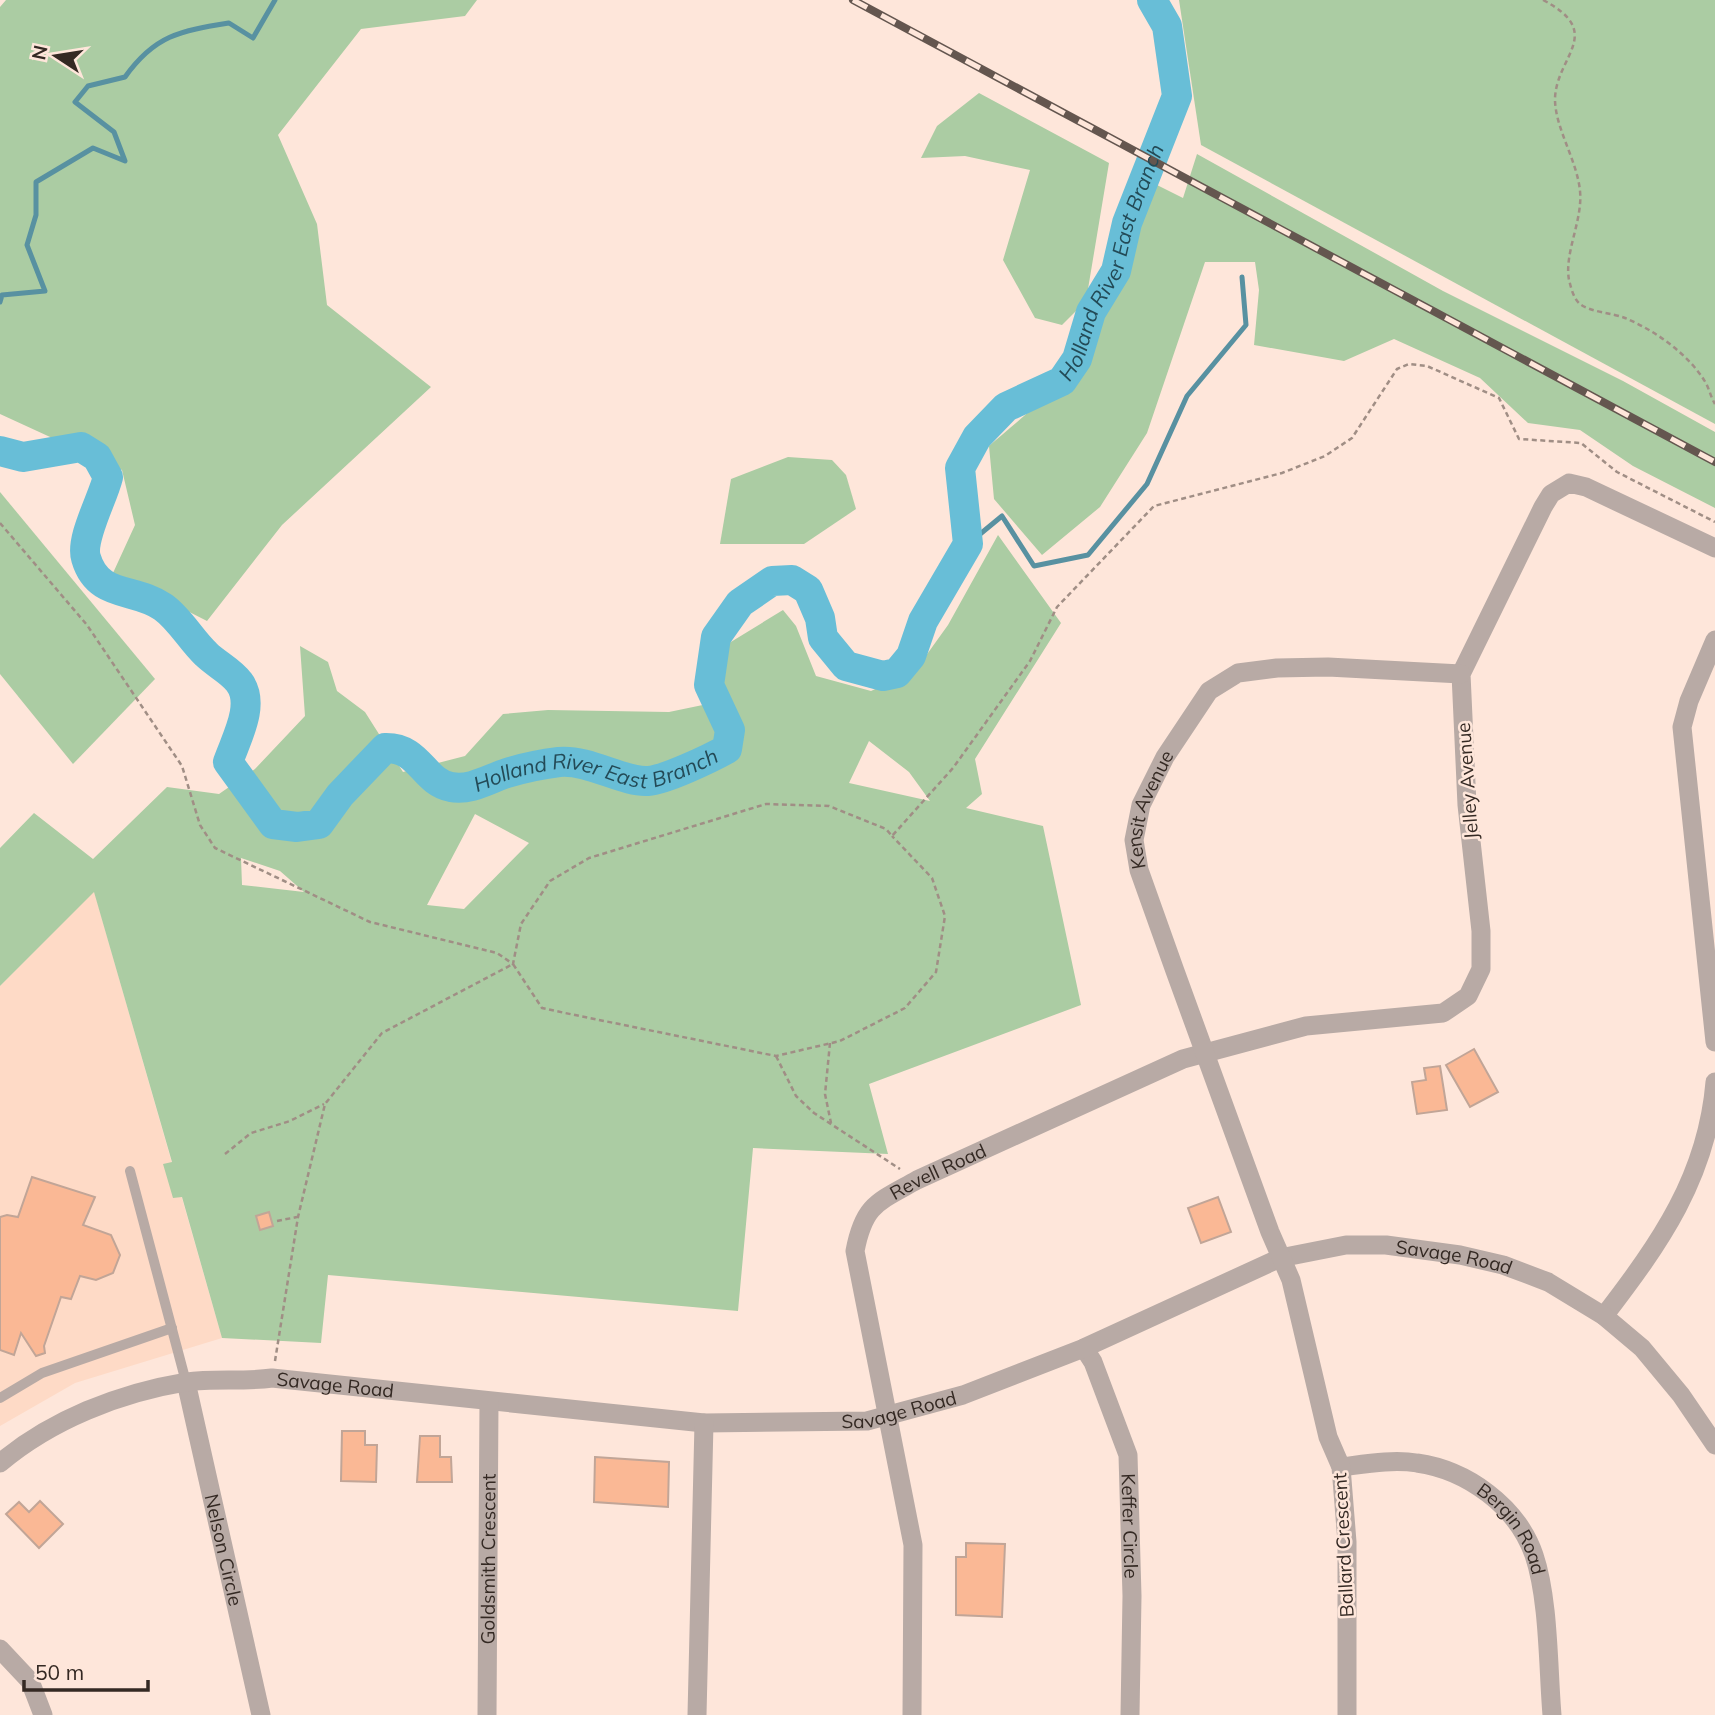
<svg xmlns="http://www.w3.org/2000/svg" width="1715" height="1715" font-family="Mulish,sans-serif">
<style>
.built{fill:#fedac6}
.green{fill:#abcca3;fill-rule:evenodd}
.lines{fill:none;stroke-linecap:round;stroke-linejoin:round}
.stream{stroke:#5891a1;stroke-width:5}
.river{stroke:#68bed7;stroke-width:30}
.building{fill:#fab895;stroke:#c1a597;stroke-width:2}
.path{stroke:#a08e85;stroke-width:2.5;stroke-dasharray:5 3.5;stroke-linecap:butt}
.service{stroke:#b8aaa5;stroke-width:10}
.minor{stroke:#b8aaa5;stroke-width:19}
.rail-casing{stroke:#64564f;stroke-width:8}
.rail{stroke:#fee6da;stroke-width:5;stroke-dasharray:16;stroke-linecap:butt}
.labels{text-anchor:middle;stroke-width:5;stroke-linejoin:round;paint-order:stroke}
.street-label{font-size:19px;fill:#342923;stroke:#fee6da}
.water-label{font-size:21px;font-style:italic;fill:#234a56;stroke:#fee6da}
</style>
<rect width="100%" height="100%" fill="#fee6da"/>
<!-- built -->
<path class="built" d="M94,891l128,447 -147,45 -75,43v-440z"/>
<!-- green -->
<g class="green">
<path d="M6,0h471l-12,16 -104,13 -83,106 39,89 10,81 104,82 -149,138 -75,96 -94,-48 22,-48 -13,-55 -122,-56v-407z"/>
<path d="M1179,0h536v424l-514,-279z"/>
<path d="M979,93l130,70 -23,138 -24,24 -27,-7 -32,-58 27,-90 -65,-14 -44,2 16,-32z"/>
<path d="M1197,154l246,137 180,90 92,51v76l-82,-42 -53,-36 -52,-7 -48,-45 -86,-39 -50,22 -90,-16 5,-55 -4,-28h-50l-58,171 -47,74 -58,48 -48,-56 -5,-53c29,-26 77,-61 94,-95 27,-54 37,-117 74,-166l26,13z"/>
<path d="M788,457l44,3 14,15 10,34 -52,35h-84l11,-65z"/>
<path d="M0,492l155,187 -82,85 -73,-90z"/>
<path d="M998,535l63,88 -86,136 7,35 -16,14 77,18 38,179 -212,79 19,70 -135,-6 -15,163 -410,-36 -7,68 -99,-5 -40,-141 -9,1 -10,-34 9,-2 -78,-270 -94,94v-138l34,-35 59,46 74,-72 52,7 36,-25 50,-53 -5,-70 28,16 9,29 28,21 38,60 62,-16 38,-42 45,-4 121,2 53,-11 -1,-53 62,-38 13,16 20,50 55,15 44,-20 33,-46zM869,741l40,31 21,29 -81,-18zM475,814l54,29 -65,66 -37,-4zM241,858l39,13 24,21 -62,-7z"/>
</g>
<g class="lines">
<!-- stream -->
<g class="stream">
<path d="M0,302l2,-7 43,-4 -18,-46 9,-30v-33l57,-34 32,13 -11,-29 -39,-30 13,-16 37,-9c30,-42 55,-46 104,-54l24,15 22,-38"/>
<path d="M968,544l34,-28 32,50 54,-11 59,-71 40,-88 59,-71 -4,-48"/>
</g>
<!-- river -->
<path class="river" id="s1" d="M0,451l23,6 58,-10 16,10 11,20c-5,21 -28,62 -22,81 12,41 49,29 77,49 17,12 28,33 43,47 10,10 25,17 33,28 17,22 -3,57 -11,80l45,62 24,3 22,-3 21,-29 45,-47c35,-1 38,34 66,39 19,4 38,-8 56,-14 16,-5 36,-9 52,-11 30,-3 65,21 89,19 17,-1 63,-23 79,-32l3,-19 -21,-45 7,-48 24,-34 32,-22 20,-1 16,10 12,28 3,20 23,28 37,10 14,-3 14,-17 12,-35 45,-77 -8,-76 17,-31 29,-30 56,-26 15,-22 14,-47 25,-41 11,-48 50,-127 -10,-70 -15,-26"/>
</g>
<!-- building -->
<g class="building">
<path d="M1474,1049l24,43 -28,15 -24,-42z"/>
<path d="M1440,1066l7,44 -30,4 -5,-32 14,-2 -2,-12z"/>
<path d="M32,1177l63,20 -12,28 28,10 9,20 -7,18 -17,7 -16,-4 -9,23 -10,-2 -17,49 1,7 -9,3 -15,-23 -7,22 -14,-5v-133l7,-2 11,2z"/>
<path d="M1218,1197l13,35 -30,11 -13,-35z"/>
<path d="M269,1212l4,14 -13,4 -4,-14z"/>
<path d="M342,1431h23v14h12l-1,37 -35,-1z"/>
<path d="M420,1436h20v21h11l1,25h-35z"/>
<path d="M595,1457l74,5 -1,45 -74,-5z"/>
<path d="M40,1501l23,23 -24,24 -33,-34 13,-12 10,10z"/>
<path d="M966,1543l39,1 -3,73 -46,-2v-58h10z"/>
</g>
<g class="lines">
<!-- path -->
<g class="path">
<path d="M1543,0c63,33 13,56 12,99 0,29 22,61 25,92 3,29 -16,62 -11,89 2,7 4,18 11,24 10,8 32,9 45,14 29,12 62,35 79,62 5,7 6,16 11,24"/>
<path d="M0,523l87,102 95,141 18,59 15,23 155,74 127,31 16,11 8,-40 29,-43 39,-23 177,-54 63,2 57,23 6,7 61,-68 77,-107 27,-54 97,-101 128,-33 43,-17 27,-18 45,-69 12,-5 18,2 72,32 20,41 62,4 36,29 98,50"/>
<path d="M830,1043l-5,51 6,29"/>
<path d="M776,1056l20,40 18,17 86,56"/>
<path d="M225,1154l26,-21 39,-12 34,-17"/>
<path d="M277,1221l20,-4"/>
<path d="M275,1361l23,-144 27,-113 57,-71 131,-69 29,44 23,5 211,43 64,-15 65,-33 31,-36 9,-56 -13,-38 -40,-42"/>
</g>
<!-- service -->
<g class="service">
<path d="M130,1171l56,211"/>
<path d="M0,1398l42,-25 130,-45"/>
</g>
<!-- minor -->
<g class="minor">
<path d="M1715,640l-26,61 -7,26 33,315"/>
<path d="M1604,1316c56,-73 103,-139 111,-234"/>
<path id="s2" d="M1084,1348l9,14 35,93 4,141 -2,119"/>
<path id="s3" d="M186,1382l75,333"/>
<path id="s4" d="M0,1463c51,-43 119,-70 186,-81 28,-4 57,0 86,-4l432,45 163,-2 96,-26 121,-47 196,-90 66,-13h40l74,10 43,10 45,17 56,34 38,32 39,47 34,50"/>
<path id="s5" d="M1341,1467c24,-3 52,-8 76,-4 50,7 100,43 117,92 15,44 14,113 18,160"/>
<path d="M0,1649l30,32 13,34"/>
<path id="s6" d="M487,1715l2,-313"/>
<path d="M697,1715l7,-292"/>
<path id="s7" d="M912,1715l1,-170 -58,-294c9,-47 23,-49 62,-71l266,-121 123,-33 137,-13 25,-17 13,-27v-38l-14,-126 -6,-131 82,-167 8,-13 18,-11 17,4 129,61"/>
<path id="s8" d="M1347,1715v-173l-6,-75 -13,-30 -37,-157 -21,-48 -95,-261 -36,-101 -5,-30 7,-35 24,-48 44,-66 29,-18 39,-5 51,-1 133,7"/>
</g>
<!-- rail casing -->
<g class="rail-casing">
<path id="rail" d="M853,0l862,462"/>
</g>
<!-- rail -->
<use href="#rail" class="rail"/>
</g>
<g class="labels">
<!-- street labels -->
<g class="street-label">
<text transform="translate(1467 781) rotate(-94)" y="7">Jelley Avenue</text>
<text dy="7" stroke="none"><textPath href="#s8" startOffset="943">Kensit Avenue</textPath></text>
<text dy="7" stroke="none"><textPath href="#s7" startOffset="592">Revell Road</textPath></text>
<text dy="7" stroke="none"><textPath href="#s4" startOffset="1510">Savage Road</textPath></text>
<text dy="7" stroke="none"><textPath href="#s4" startOffset="355">Savage Road</textPath></text>
<text dy="7" stroke="none"><textPath href="#s4" startOffset="922">Savage Road</textPath></text>
<text dy="7" stroke="none"><textPath href="#s2" startOffset="187">Keffer Circle</textPath></text>
<text dy="7" stroke="none"><textPath href="#s5" startOffset="198">Bergin Road</textPath></text>
<text transform="translate(1343 1545) rotate(-93)" y="7">Ballard Crescent</text>
<text dy="7" stroke="none"><textPath href="#s3" startOffset="172">Nelson Circle</textPath></text>
<text dy="7" stroke="none"><textPath href="#s6" startOffset="156">Goldsmith Crescent</textPath></text>
</g>
<!-- water labels -->
<g class="water-label">
<text dy="7" stroke="none"><textPath href="#s1" startOffset="1958">Holland River East Branch</textPath></text>
<text dy="7" stroke="none"><textPath href="#s1" startOffset="950">Holland River East Branch</textPath></text>
</g>
</g>
<!-- north arrow -->
<g transform="translate(56 56) rotate(282)" stroke="#fee6da" stroke-width="5" paint-order="stroke">
<path d="M0-5L12 26L0 18L-12 26Z" fill="#342923"/>
<text y="-10" font-size="19" font-weight="bold" text-anchor="middle" fill="#342923">N</text>
</g>
<!-- scale -->
<path d="M24 1680v10h124v-10" fill="none" stroke="#342923" stroke-width="3.5"/>
<text x="35" y="1680" font-size="21" fill="#342923" stroke="#fee6da" stroke-width="5" paint-order="stroke">50 m</text>
</svg>
